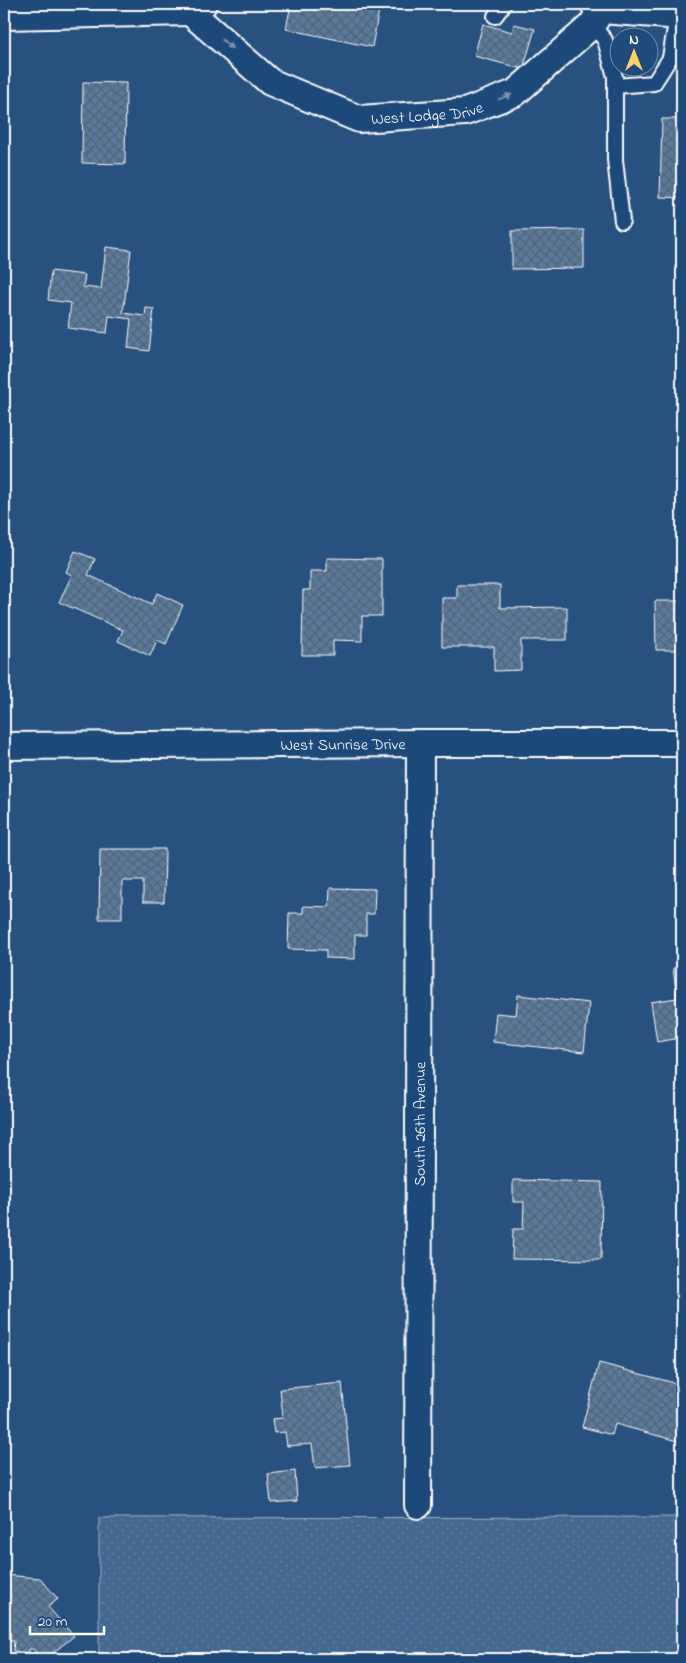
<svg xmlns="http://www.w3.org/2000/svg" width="686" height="1663" font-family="'Indie Flower',sans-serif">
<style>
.grass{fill:url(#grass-dots);stroke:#a2b4c8}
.building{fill:url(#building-cross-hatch);stroke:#fff}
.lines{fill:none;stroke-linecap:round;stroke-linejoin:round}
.lane-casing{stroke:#fff;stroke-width:18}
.street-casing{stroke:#fff;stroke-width:30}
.lane{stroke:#1f4a7a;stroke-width:14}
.street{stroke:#1f4a7a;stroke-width:26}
.oneway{fill:#7992af}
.labels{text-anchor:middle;stroke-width:4.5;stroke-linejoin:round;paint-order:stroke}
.street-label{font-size:16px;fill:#fff;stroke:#1f4a7a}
</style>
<defs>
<pattern id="grass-dots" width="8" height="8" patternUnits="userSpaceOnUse" patternTransform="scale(1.25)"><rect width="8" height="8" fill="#446890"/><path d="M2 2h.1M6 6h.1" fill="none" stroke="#607fa1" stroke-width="1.8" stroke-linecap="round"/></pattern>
<pattern id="building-cross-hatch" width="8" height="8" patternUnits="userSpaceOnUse" patternTransform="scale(1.25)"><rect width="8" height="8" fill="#5a7a9d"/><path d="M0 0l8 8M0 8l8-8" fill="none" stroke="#536374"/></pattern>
</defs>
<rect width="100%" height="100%" fill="#28517f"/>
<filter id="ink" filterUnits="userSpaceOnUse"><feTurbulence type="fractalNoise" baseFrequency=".02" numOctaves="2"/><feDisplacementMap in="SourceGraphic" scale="10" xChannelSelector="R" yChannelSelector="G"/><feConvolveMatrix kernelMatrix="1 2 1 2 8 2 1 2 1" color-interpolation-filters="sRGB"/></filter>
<g filter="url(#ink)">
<!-- grass -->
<path class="grass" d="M682,1517v142h-583v-141z"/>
<!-- building -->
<g class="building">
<path d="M291,4h89l-8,43 -86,-18z"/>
<path d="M483,24l29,8 2,-8 21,5 -12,40 -49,-13z"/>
<path d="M83,82l43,1 -1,81 -43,-1z"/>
<path d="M662,119h20v79l-22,-1z"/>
<path d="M584,230v38l-72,1v-38z"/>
<path d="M106,247l25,3 -8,63 22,3 1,-8 8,1 -5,42 -21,-3 3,-29 -22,-3 -2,17 -39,-5 3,-25 -23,-3 3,-29 34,4 -2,12 18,2z"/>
<path d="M75,551l20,8 -7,16 64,29 5,-11 26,12 -17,39 -9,-4 -7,16 -32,-15 5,-11 -64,-28 13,-27 -6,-3z"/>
<path d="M327,558l55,1v57h-20v25l-29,-1v15h-31l1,-65h7v-19h17z"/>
<path d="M457,585h43v23l67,-1v33h-46v30l-27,1v-24h-52v-49h15z"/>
<path d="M655,601h27v49h-26z"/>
<path d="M100,849h65l-1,53h-21v-21h-21v38h-23z"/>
<path d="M330,888l45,1 -1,25h-8v21h-11v24l-29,-1v-8l-38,-1 1,-36h14v-7l26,1z"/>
<path d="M682,967v52l-5,1 3,18 -23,4 -6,-40 26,-4 -4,-30z"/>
<path d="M518,995l71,8 -5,49 -91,-10 3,-29 20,2z"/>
<path d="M513,1180l89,2 -1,78 -89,-1 1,-30h10l1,-27h-11z"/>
<path d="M599,1363l83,22v36l-5,20 -62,-17 -3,11 -30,-8z"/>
<path d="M342,1383l8,82 -35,3 -3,-24 -25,2 -2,-14 -11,1 -2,-14 11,-1 -3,-29z"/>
<path d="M295,1471l2,30 -26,2 -3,-29z"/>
<path d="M4,1575l36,3 18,21 -10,8 26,29 -29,23h-4l-8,-10h-4v4l-16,-2 1,-10h-7l-3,-3z"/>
</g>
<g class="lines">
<!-- lane casing -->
<g class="lane-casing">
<g id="lane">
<path d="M495,16l9,-12"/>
<path d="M592,25l13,15 10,37v83l7,61"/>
<path d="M615,86l39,-3 16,-25 7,-42"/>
</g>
</g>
<!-- street casing -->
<g class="street-casing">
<g id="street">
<path d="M594,4l7,6 81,6"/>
<path id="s1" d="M190,12l80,70 89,37 106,-7 50,-19 77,-68 9,-15"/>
<path d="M4,16l186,-4 13,-8"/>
<path id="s2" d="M4,746l416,-3h262"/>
<path id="s3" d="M418,1505l2,-762"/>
</g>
</g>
<!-- lane -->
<use href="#lane" class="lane"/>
<!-- street -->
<use href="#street" class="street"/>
</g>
<!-- one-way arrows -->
<defs><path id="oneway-solid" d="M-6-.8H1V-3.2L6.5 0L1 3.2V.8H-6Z" transform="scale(1.25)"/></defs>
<g class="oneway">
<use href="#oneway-solid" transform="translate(227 44) rotate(41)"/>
<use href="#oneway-solid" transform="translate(505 97) rotate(-21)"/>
</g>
</g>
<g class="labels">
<!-- street labels -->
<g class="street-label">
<text dy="6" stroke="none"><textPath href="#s1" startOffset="271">West Lodge Drive</textPath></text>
<text dy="6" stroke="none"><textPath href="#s2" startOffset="339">West Sunrise Drive</textPath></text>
<text dy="6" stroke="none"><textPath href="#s3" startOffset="381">South 26th Avenue</textPath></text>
</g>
</g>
<!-- margin -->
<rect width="686" height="1663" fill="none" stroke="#1f4a7a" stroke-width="20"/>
<rect x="10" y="10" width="666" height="1643" fill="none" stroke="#fff" stroke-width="2" filter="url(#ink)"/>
<!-- north arrow -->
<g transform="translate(634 52)"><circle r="24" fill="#1f4a7a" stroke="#7992af"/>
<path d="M0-4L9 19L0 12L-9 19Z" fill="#ffd166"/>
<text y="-8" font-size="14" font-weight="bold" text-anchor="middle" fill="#ffffff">N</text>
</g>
<!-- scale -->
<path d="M30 1626v8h74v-8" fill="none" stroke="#ffffff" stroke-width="2.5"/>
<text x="38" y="1626" font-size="15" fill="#ffffff" stroke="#1f4a7a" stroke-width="4" paint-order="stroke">20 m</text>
</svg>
